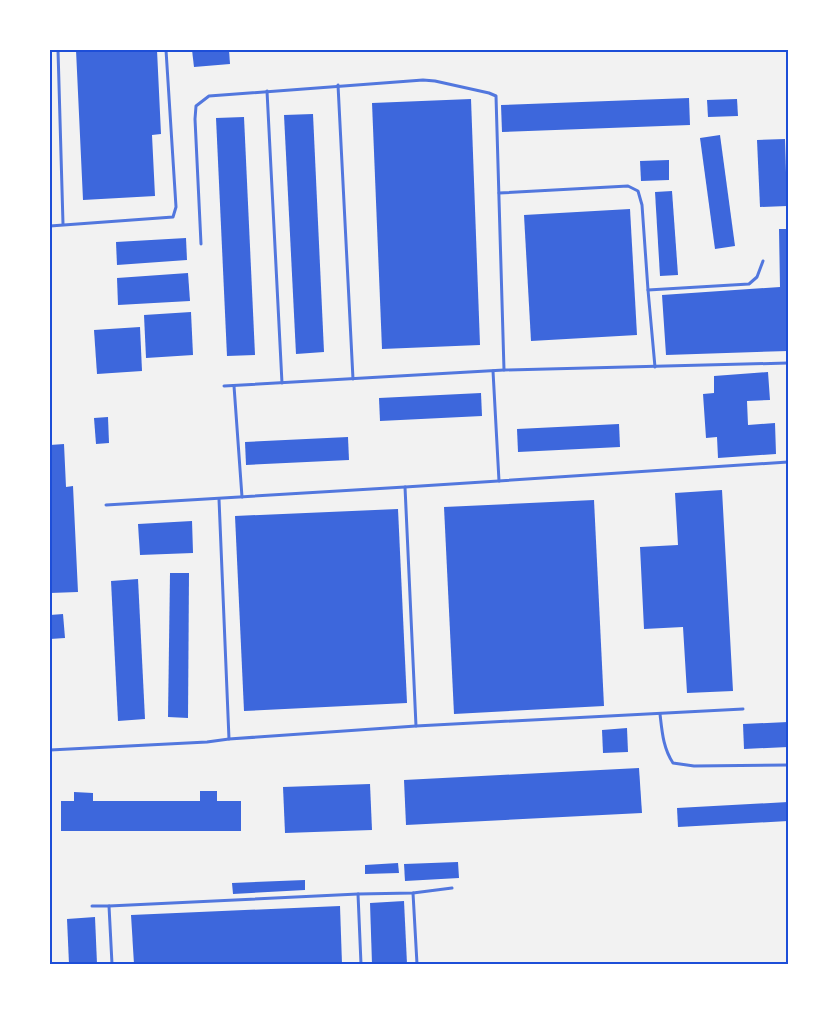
<svg xmlns="http://www.w3.org/2000/svg" width="838" height="1014" font-family="'Sofia Sans Condensed',sans-serif">
<style>
.building{fill:#3d67dc}
.lines{fill:none;stroke-linecap:round;stroke-linejoin:round}
.service{stroke:#5277de;stroke-width:3}
.neatline{fill:none;stroke:#1d4ed8;stroke-width:2}
</style>
<rect width="100%" height="100%" fill="#f2f2f2"/>
<!-- building -->
<g class="building">
<path d="M76,50h81l4,84 -9,1 3,61 -72,4z"/>
<path d="M192,50h37l1,14 -36,3z"/>
<path d="M689,98l1,27 -188,7 -1,-27z"/>
<path d="M471,99l9,246 -98,4 -10,-246z"/>
<path d="M737,99l1,17 -30,1 -1,-17z"/>
<path d="M313,114l11,238 -28,2 -12,-239z"/>
<path d="M244,117l11,238 -28,1 -11,-238z"/>
<path d="M720,135l15,111 -20,3 -15,-111z"/>
<path d="M785,139l2,67 -27,1 -3,-67z"/>
<path d="M669,160v20l-28,1 -1,-20z"/>
<path d="M672,191l6,84 -18,1 -5,-84z"/>
<path d="M630,209l7,126 -106,6 -7,-126z"/>
<path d="M779,229h9v122l-122,4 -4,-60 118,-8z"/>
<path d="M186,238l1,22 -70,5 -1,-23z"/>
<path d="M188,273l2,28 -72,4 -1,-27z"/>
<path d="M191,312l2,43 -47,3 -2,-43z"/>
<path d="M140,327l2,44 -45,3 -3,-44z"/>
<path d="M768,372l2,28 -23,1 1,24 27,-2 1,31 -58,4 -1,-21 -11,1 -3,-44 11,-1v-17z"/>
<path d="M481,393l1,23 -102,5 -1,-23z"/>
<path d="M108,417l1,26 -13,1 -2,-26z"/>
<path d="M619,424l1,23 -102,5 -1,-23z"/>
<path d="M348,437l1,23 -103,5 -1,-23z"/>
<path d="M64,444l2,43 7,-1 5,106 -28,1v-148z"/>
<path d="M722,490l11,201 -46,2 -4,-66 -39,2 -4,-82 38,-2 -3,-52z"/>
<path d="M594,500l10,206 -150,8 -10,-207z"/>
<path d="M398,509l9,194 -163,8 -9,-195z"/>
<path d="M192,521l1,32 -53,2 -2,-31z"/>
<path d="M170,573h19l-1,145 -20,-1z"/>
<path d="M138,579l7,140 -27,2 -7,-140z"/>
<path d="M63,614l2,24 -15,1v-24z"/>
<path d="M788,722v25l-44,2 -1,-25z"/>
<path d="M627,728l1,24 -25,1 -1,-23z"/>
<path d="M639,768l3,45 -236,12 -2,-45z"/>
<path d="M370,784l2,46 -87,3 -2,-46z"/>
<path d="M200,791h17v10h24v30h-180v-30h13v-9l19,1v8h107z"/>
<path d="M788,802v19l-110,6 -1,-19z"/>
<path d="M458,862l1,16 -54,3 -1,-17z"/>
<path d="M398,863l1,10 -34,1v-9z"/>
<path d="M305,880v10l-72,4 -1,-11z"/>
<path d="M404,901l3,63h-35l-2,-61z"/>
<path d="M340,906l2,58h-208l-3,-49z"/>
<path d="M95,917l2,47h-28l-2,-45z"/>
</g>
<g class="lines">
<!-- service -->
<g class="service">
<path d="M58,50l5,174"/>
<path d="M338,85l15,294"/>
<path d="M267,91l15,292"/>
<path d="M499,193l129,-7 10,5 4,14 6,85 7,77"/>
<path d="M50,226l123,-9 3,-10 -10,-157"/>
<path d="M201,244l-6,-125 1,-13 13,-10 214,-16 12,1 54,12 7,3 8,274"/>
<path d="M648,290l101,-6 8,-7 6,-16"/>
<path d="M493,371l6,110"/>
<path d="M224,386l280,-16 284,-7"/>
<path d="M234,386l8,111"/>
<path d="M405,487l11,239"/>
<path d="M219,499l10,240"/>
<path d="M106,505l299,-18 383,-25"/>
<path d="M660,714c2,17 3,34 13,49l21,3 94,-1"/>
<path d="M50,750l157,-8 22,-3 187,-13 327,-17"/>
<path d="M413,893l4,71"/>
<path d="M358,894l3,70"/>
<path d="M92,906h17l249,-12 55,-1 39,-5"/>
<path d="M109,906l3,58"/>
</g>
</g>
<!-- border -->
<rect width="838" height="1014" fill="none" stroke="#ffffff" stroke-width="102"/>
<rect x="51" y="51" width="736" height="912" class="neatline"/>
</svg>
